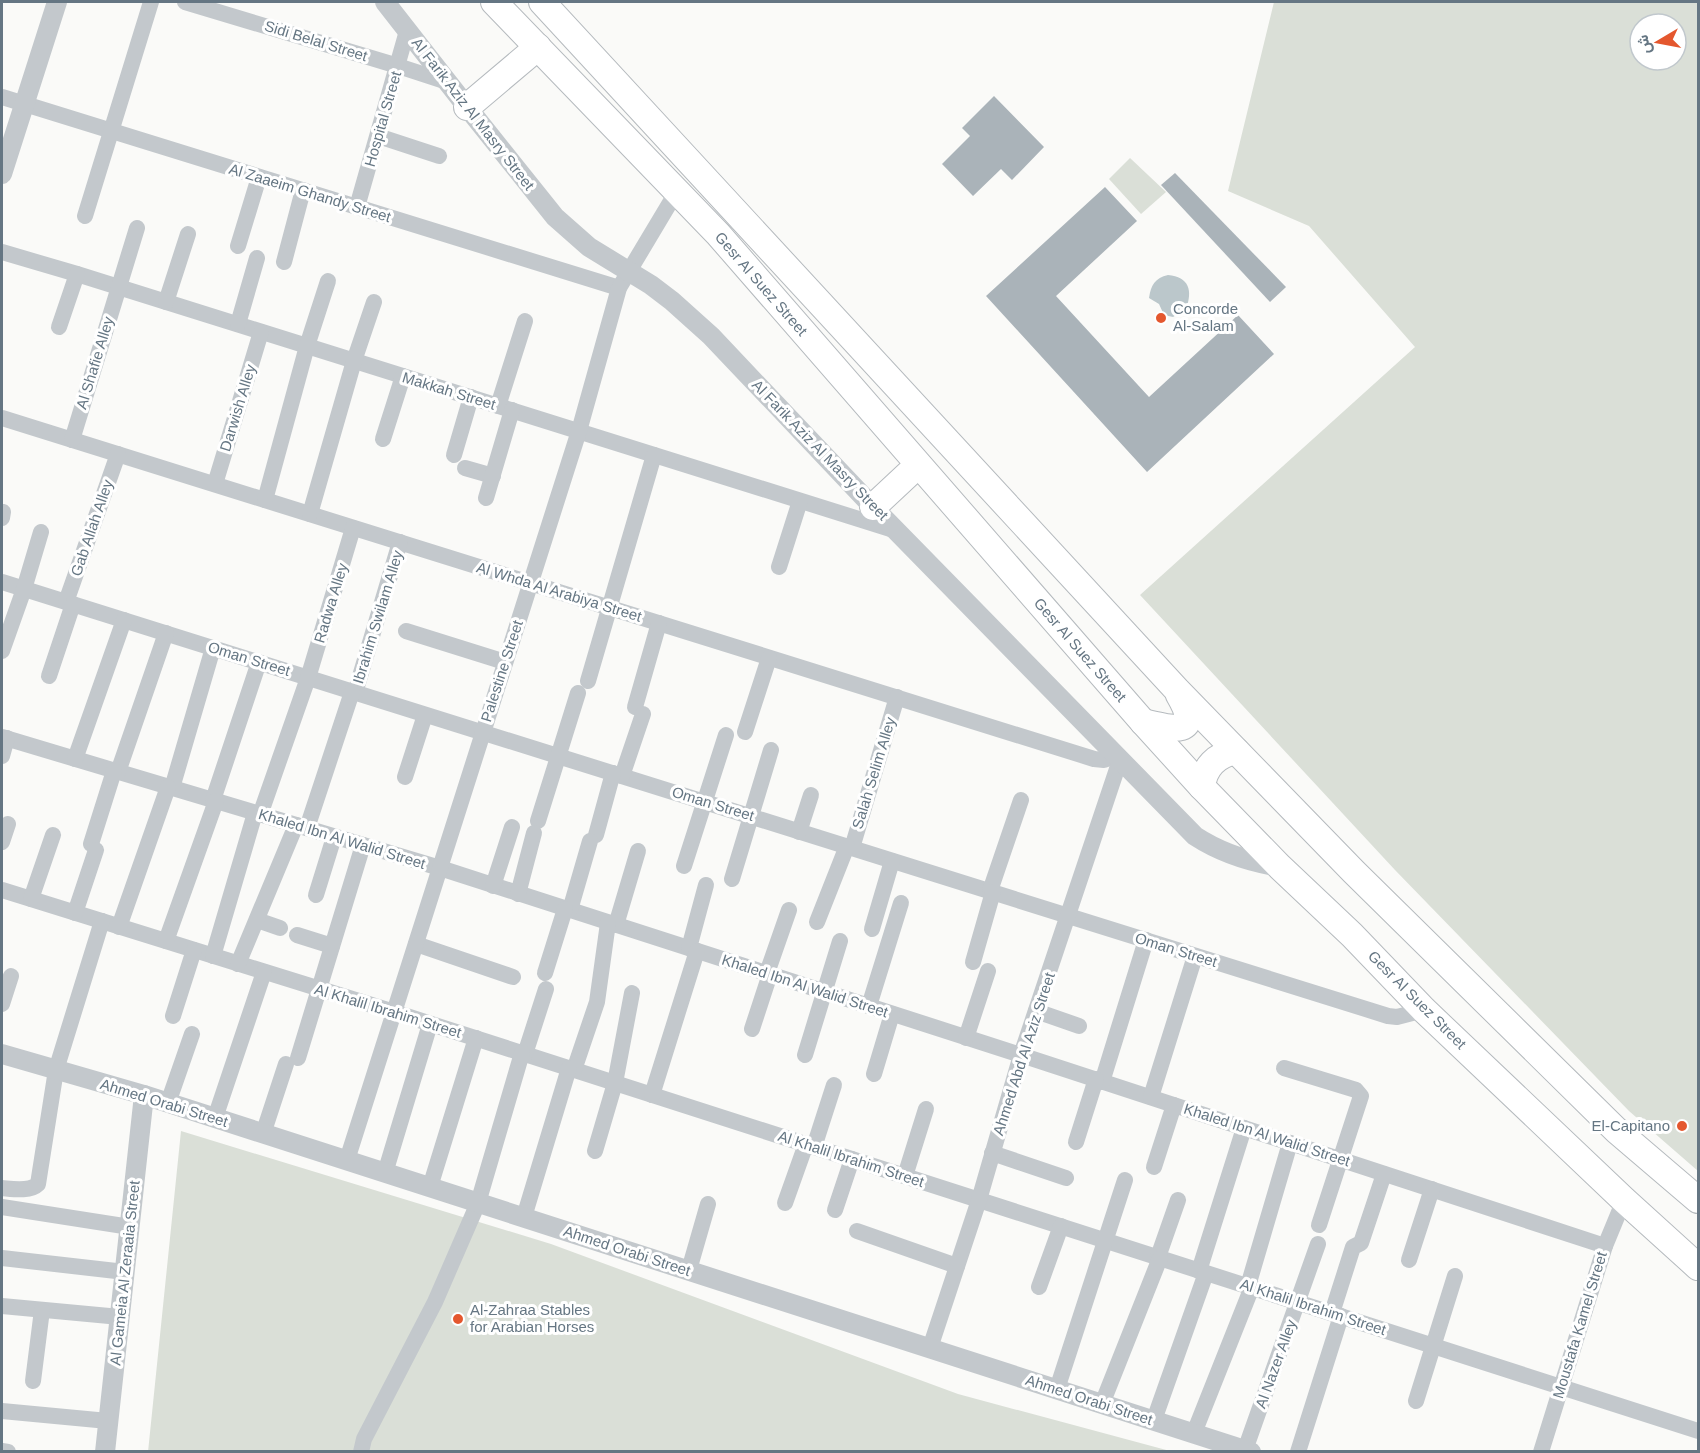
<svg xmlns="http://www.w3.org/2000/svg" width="1700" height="1453" font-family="Arial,Vazirmatn,sans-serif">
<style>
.green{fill:#dadfd7;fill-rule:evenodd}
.water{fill:#bbc7cb}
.building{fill:#aab3b9}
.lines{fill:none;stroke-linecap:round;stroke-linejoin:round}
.primary-casing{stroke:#b5babe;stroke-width:28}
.minor{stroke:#c3c8cc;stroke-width:16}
.tertiary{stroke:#c3c8cc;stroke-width:20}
.primary{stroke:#fff;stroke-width:26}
.poi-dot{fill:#e4572e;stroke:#fff;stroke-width:2}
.labels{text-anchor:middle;stroke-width:6;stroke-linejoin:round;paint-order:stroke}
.street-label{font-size:15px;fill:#657683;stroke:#fff}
.poi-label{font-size:15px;fill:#657683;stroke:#fff;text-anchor:start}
</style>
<rect width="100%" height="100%" fill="#fafaf8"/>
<!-- green -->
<g class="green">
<path d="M1274,2h424v1169l-69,-60 -234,-241 -255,-275 275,-248 -106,-121 -81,-35zM1640,24h36v36h-36z"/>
<path d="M1130,158l36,34 -25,22 -32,-35z"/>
<path d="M181,1131l370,113 407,150 212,57 -1022,1z"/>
</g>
<!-- water -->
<path class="water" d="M1168,275c21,2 25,15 18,34l-13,8 -9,-2 -5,-11 -10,-6c2,-13 6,-20 19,-23z"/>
<!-- building -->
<g class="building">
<path d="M994,96l50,51 -32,33 -11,-11 -28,27 -31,-32 28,-28 -8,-8z"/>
<path d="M1175,173l111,114 -16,15 -109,-117z"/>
<path d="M1105,187l32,34 -81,75 93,101 89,-82 36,39 -127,118 -161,-176z"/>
</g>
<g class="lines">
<!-- primary casing -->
<g class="primary-casing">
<g id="primary">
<path d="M494,2l224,232 425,488 59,65 78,80 72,68 72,75 200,190 74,67"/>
<path d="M542,2l635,688 177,182 262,258 82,70"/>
<path d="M467,107l71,-60"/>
<path d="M873,507l45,-42"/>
<path d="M1143,722c28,7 61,16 36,-27"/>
<path d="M1202,787c2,-20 14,-32 34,-36"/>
</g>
</g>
<!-- minor -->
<g class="minor">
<path d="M185,2l213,64 49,16"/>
<path d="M2,97l617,191"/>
<path d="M378,136l61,20"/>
<path d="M357,207l50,-176"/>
<path d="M85,216l66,-214"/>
<path d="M238,246l21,-69"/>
<path d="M2,252l75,22 820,257"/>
<path d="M284,262l19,-72"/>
<path d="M166,302l22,-68"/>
<path d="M238,324l19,-66"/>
<path d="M59,327l18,-53"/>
<path d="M498,406l27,-85"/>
<path d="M2,418l1092,341 10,1 12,-4"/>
<path d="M383,439l20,-63"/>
<path d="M72,440l65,-212"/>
<path d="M454,455l17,-58"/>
<path d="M465,468l28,8"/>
<path d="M215,484l46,-152"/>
<path d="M486,498l26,-88"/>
<path d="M265,500l42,-154 21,-65"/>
<path d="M310,514l44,-153 20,-59"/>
<path d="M2,518l1,-6"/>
<path d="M779,567l21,-66"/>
<path d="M2,582l1386,434 9,1 27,-7"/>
<path d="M66,602l52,-148"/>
<path d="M406,631l99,31"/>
<path d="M2,651l22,-62 17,-57"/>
<path d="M49,676l24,-72"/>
<path d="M588,681l66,-226"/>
<path d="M355,693l45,-151"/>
<path d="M635,707l24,-84"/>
<path d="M745,732l24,-74"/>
<path d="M2,737l438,131 581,187 584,191"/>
<path d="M2,756l5,-18"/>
<path d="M75,759l49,-139"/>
<path d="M118,772l48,-139"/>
<path d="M622,776l21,-62"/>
<path d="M405,777l20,-62"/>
<path d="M172,788l41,-140"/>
<path d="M213,800l46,-138"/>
<path d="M260,815l48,-137 45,-150"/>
<path d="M538,821l40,-128"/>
<path d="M307,828l45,-136"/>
<path d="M799,832l12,-37"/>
<path d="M596,835l17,-62"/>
<path d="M2,842l6,-18"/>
<path d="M91,844l23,-73"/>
<path d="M852,848l45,-151"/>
<path d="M684,866l42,-131"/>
<path d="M732,879l39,-129"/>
<path d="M493,886l19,-59"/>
<path d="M2,890l392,122 1304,419"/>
<path d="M990,891l31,-91"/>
<path d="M518,894l16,-61"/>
<path d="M316,895l18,-58"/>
<path d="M31,899l22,-64"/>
<path d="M570,910l20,-69"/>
<path d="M75,913l21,-63"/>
<path d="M257,920l23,8"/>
<path d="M817,922l30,-76"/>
<path d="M616,925l22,-74"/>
<path d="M119,927l49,-140"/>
<path d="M872,929l20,-68"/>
<path d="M297,935l35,11"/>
<path d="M166,941l50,-140"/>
<path d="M416,944l97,33"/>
<path d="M689,948l17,-63"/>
<path d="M213,956l42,-143"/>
<path d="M973,962l20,-70"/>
<path d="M238,964l58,-139"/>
<path d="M545,973l20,-64"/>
<path d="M767,973l22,-63"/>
<path d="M2,1004l9,-28"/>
<path d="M869,1006l32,-103"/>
<path d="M1036,1011l43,15"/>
<path d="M173,1016l21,-66"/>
<path d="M752,1029l18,-55"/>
<path d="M966,1038l22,-67"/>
<path d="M525,1054l21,-65"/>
<path d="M805,1055l35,-114"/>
<path d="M298,1058l65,-213"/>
<path d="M1284,1068l72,22 5,6 -42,129"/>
<path d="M574,1070l23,-68 11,-79"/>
<path d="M874,1074l18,-60"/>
<path d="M1102,1082l44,-142"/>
<path d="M652,1095l45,-144"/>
<path d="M1151,1097l44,-141"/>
<path d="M168,1103l24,-69"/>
<path d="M215,1118l49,-146"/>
<path d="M263,1134l23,-70"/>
<path d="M1076,1142l20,-63"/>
<path d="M814,1147l20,-62"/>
<path d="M595,1151l20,-68 17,-90"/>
<path d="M992,1153l74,25"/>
<path d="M347,1160l232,-729 40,-143 58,-97"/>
<path d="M1154,1167l20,-62"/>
<path d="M385,1173l45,-149"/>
<path d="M905,1176l21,-67"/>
<path d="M430,1187l46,-149"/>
<path d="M2,1188c11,1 28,4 36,-4l18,-114 46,-149"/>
<path d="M785,1203l21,-59"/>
<path d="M2,1207l128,20"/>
<path d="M835,1210l17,-51"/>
<path d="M524,1217l45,-149"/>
<path d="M857,1231l100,35"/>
<path d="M1158,1257l20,-57"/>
<path d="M2,1258l123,14"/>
<path d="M1409,1260l23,-71"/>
<path d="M689,1270l19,-66"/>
<path d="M1199,1271l45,-143"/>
<path d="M1248,1286l42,-143"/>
<path d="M1039,1287l22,-61"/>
<path d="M2,1306l118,11"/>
<path d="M1332,1313l21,-66 8,-4 23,-69"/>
<path d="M930,1348l49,-148 42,-145 99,-295"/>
<path d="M33,1381l9,-71"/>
<path d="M1057,1389l68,-209"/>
<path d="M1416,1401l39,-125"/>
<path d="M1102,1404l58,-146"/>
<path d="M2,1411l106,10"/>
<path d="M1154,1420l52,-147"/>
<path d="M1194,1433l58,-146"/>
<path d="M1245,1450l73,-206"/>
<path d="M2,1451l6,1"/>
<path d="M361,1452l3,-13 71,-137 43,-99 44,-150"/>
<path d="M1298,1452l43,-136"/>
<path d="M1541,1452l64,-206 19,-46"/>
</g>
<!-- tertiary -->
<g class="tertiary">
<path d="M385,2l82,105 88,110 34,30 62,38 21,16 39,35 162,171 322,329c26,17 54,26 85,31"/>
<path d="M2,174l55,-172"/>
<path d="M2,1054l142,41 1107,357"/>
<path d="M105,1452l39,-357"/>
</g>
<!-- primary -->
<use href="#primary" class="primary"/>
</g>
<!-- markers -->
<g class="poi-dot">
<circle cx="1161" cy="318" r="6"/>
<circle cx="1682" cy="1126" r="6"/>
<circle cx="458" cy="1319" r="6"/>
</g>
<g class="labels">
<!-- street labels -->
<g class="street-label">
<text transform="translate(316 41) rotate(17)" y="5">Sidi Belal Street</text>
<text transform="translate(473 114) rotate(52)" y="5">Al Farik Aziz Al Masry Street</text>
<text transform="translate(383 119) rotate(-74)" y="5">Hospital Street</text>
<text transform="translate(310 193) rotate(17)" y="5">Al Zaaeim Ghandy Street</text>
<text transform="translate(761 284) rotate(49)" y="5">Gesr Al Suez Street</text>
<text transform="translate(95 363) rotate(-73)" y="5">Al Shafie Alley</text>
<text transform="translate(449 391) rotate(17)" y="5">Makkah Street</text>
<text transform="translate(238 408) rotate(-73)" y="5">Darwish Alley</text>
<text transform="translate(820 450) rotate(46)" y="5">Al Farik Aziz Al Masry Street</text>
<text transform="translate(92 528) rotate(-71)" y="5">Gab Allah Alley</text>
<text transform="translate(559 592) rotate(17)" y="5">Al Whda Al Arabiya Street</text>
<text transform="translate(331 603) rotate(-73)" y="5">Radwa Alley</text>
<text transform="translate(378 617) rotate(-73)" y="5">Ibrahim Swilam Alley</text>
<text transform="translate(1080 650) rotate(49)" y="5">Gesr Al Suez Street</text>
<text transform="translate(249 659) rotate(17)" y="5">Oman Street</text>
<text transform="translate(502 671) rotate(-72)" y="5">Palestine Street</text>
<text transform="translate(874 773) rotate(-73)" y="5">Salah Selim Alley</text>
<text transform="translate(713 804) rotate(17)" y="5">Oman Street</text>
<text transform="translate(342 839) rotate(17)" y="5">Khaled Ibn Al Walid Street</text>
<text transform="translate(1176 950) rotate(17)" y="5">Oman Street</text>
<text transform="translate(805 986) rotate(18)" y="5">Khaled Ibn Al Walid Street</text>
<text transform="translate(1417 1000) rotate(45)" y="5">Gesr Al Suez Street</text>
<text transform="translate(388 1011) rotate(17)" y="5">Al Khalil Ibrahim Street</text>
<text transform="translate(1024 1054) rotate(-72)" y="5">Ahmed Abd Al Aziz Street</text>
<text transform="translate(164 1103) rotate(17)" y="5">Ahmed Orabi Street</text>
<text transform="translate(1267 1135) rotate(18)" y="5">Khaled Ibn Al Walid Street</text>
<text transform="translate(851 1159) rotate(18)" y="5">Al Khalil Ibrahim Street</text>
<text transform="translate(627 1251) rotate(18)" y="5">Ahmed Orabi Street</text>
<text transform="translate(125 1273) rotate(-84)" y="5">Al Gameia Al Zeraaia Street</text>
<text transform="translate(1313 1307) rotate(18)" y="5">Al Khalil Ibrahim Street</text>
<text transform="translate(1580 1325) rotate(-73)" y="5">Moustafa Kamel Street</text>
<text transform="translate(1276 1364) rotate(-70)" y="5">Al Nazer Alley</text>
<text transform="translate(1089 1400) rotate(18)" y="5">Ahmed Orabi Street</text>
</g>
<!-- poi labels -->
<g class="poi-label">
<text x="1173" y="314">Concorde<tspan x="1173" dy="17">Al-Salam</tspan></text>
<text x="1670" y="1131" text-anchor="end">El-Capitano</text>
<text x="470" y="1315">Al-Zahraa Stables<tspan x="470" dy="17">for Arabian Horses</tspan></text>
</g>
</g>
<!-- border -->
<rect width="1700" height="1453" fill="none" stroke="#657683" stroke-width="6"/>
<!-- north arrow -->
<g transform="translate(1658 42) rotate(260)"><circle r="28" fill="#ffffff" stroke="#c1c8cd" stroke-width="1.5"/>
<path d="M0-4.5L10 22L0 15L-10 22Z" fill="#e4572e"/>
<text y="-9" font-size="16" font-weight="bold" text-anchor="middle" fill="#657683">ش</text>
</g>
</svg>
